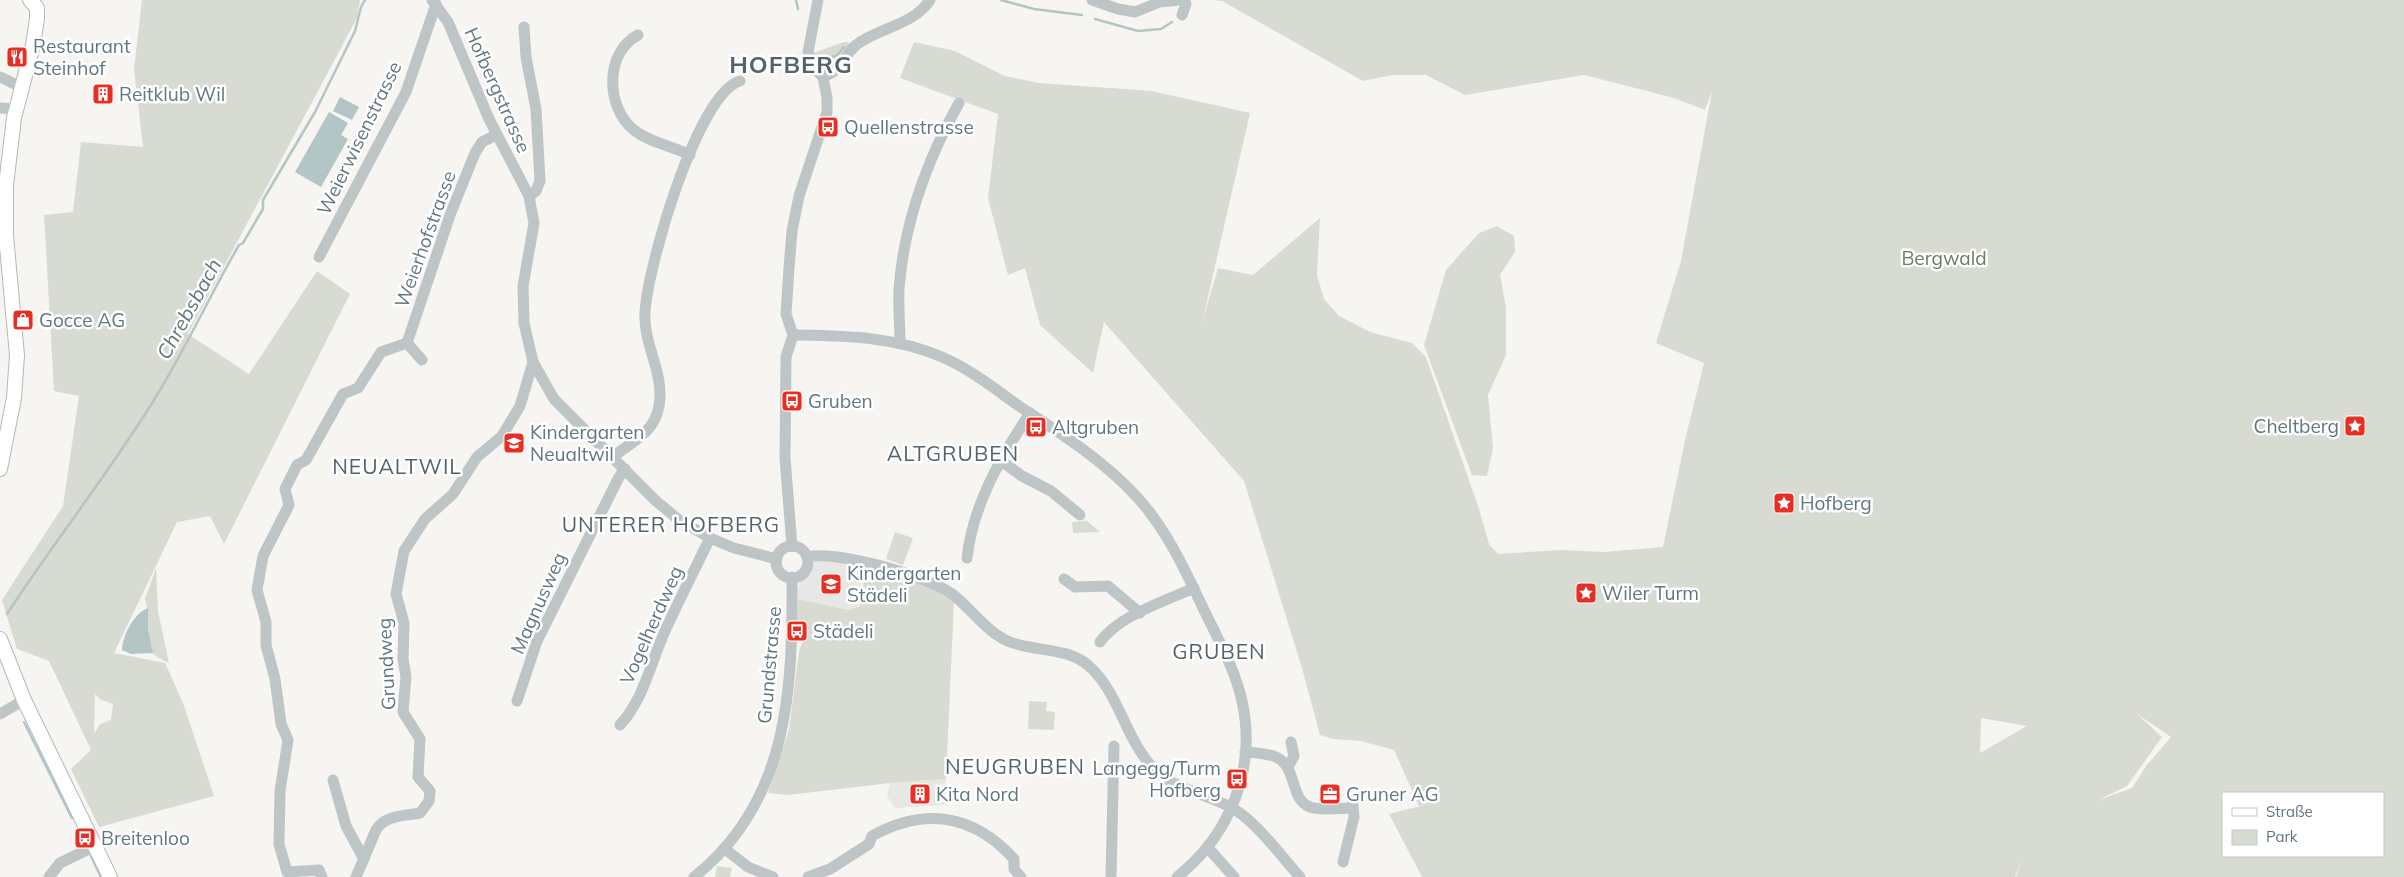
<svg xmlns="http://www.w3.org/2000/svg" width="2404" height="877" font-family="Mulish,sans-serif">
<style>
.built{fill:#e7e7e6}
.green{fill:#d7dbd1;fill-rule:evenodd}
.water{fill:#b4c5c6}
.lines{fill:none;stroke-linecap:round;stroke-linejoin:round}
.stream{stroke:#b4c5c6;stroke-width:2.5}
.major-casing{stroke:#b2b8bb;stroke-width:16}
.minor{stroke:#bec5c7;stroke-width:11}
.major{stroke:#fff;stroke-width:14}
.labels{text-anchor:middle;stroke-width:5;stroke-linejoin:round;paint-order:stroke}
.poi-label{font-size:19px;fill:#60777e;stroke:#fff;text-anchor:start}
.street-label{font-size:19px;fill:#60777e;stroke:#fff}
.park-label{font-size:19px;fill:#6c7b63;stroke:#fff}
.water-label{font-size:20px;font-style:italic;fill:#5b777a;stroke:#fff}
.quarter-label{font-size:21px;letter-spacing:1px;fill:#536369;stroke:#fff}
.district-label{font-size:24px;font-weight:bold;letter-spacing:1px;fill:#536369;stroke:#fff}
</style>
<rect width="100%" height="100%" fill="#f6f5f2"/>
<!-- built -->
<g class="built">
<path d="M819,559l45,6 -7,42 -7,3 -52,-11v-11l4,-9 7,-5 6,-13z"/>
<path d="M946,779l-2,26 -49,3 -8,-12 3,-13z"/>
</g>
<!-- green -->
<g class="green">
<path d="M142,0h218l-3,18 -169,316 61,40 68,-103 33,23 -126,250 -14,-28 -33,6 -63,131 51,10 18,40 31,93 -115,31 -28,-58 20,-19 -42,-89 -32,-12 -15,-49 61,-94 16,-110 -25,-5 -10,-176 29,-3 8,-70 62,5 -9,-78zM95,694l6,6 12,4 -2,16 -11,4 -6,10z"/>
<path d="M1212,0h1192v877h-388l6,-18 -7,18h-593l-33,-63 40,-10 -10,2 -25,-56 -33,-9 -28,-2 -13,-4 -18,-67 -58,-187 -140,-159 -11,51 -53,-48 -15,-57 -17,7 -20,-77 10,-84 -98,-36 14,-36 41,9 50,25 34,7 113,8 98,22 -48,210 16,-55 35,7 67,-57 -3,57 7,24 15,17 31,16 42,11 14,14 53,152 10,35 9,10 62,-4 45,2 58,-5 22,-107 19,-77 -48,-20 25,-82 31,-170 -7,19 -31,-12 -90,-23 -119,20 -39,-20h-34l-29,6 -141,-80zM2137,714l34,23 -24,28 -15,23 -36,13 31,-15 35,-49zM1981,718l46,8 -47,27zM2223,793h160v63h-160z"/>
<path d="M844,42h4l2,3c-7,11 -13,25 -29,23l-8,-15z"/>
<path d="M1497,226l17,10 1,16 -15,23 6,32v48l-18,40 5,53 -6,28 -15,-1 -48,-130 22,-75 33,-37z"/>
<path d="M1087,521l13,11 -27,1 -1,-11z"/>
<path d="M895,532l18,6 -10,27 -17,-6z"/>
<path d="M866,565l55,15 33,21 -8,178 -56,4 -102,12 -20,-2 21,-63 10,-79 9,-23 -11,1 1,-30 51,11 11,-4z"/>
<path d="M156,568l2,43 11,52c-5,-3 -14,-6 -17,-11 -6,-9 -2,-40 -7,-53z"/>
<path d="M1029,701l18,1 -1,9 9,1 -1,18 -26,-1z"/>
<path d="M717,866l15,2 -2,9h-15z"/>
</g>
<!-- water -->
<g class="water">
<path d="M340,97l19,10 -7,13 -19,-9z"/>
<path d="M329,112l19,11 -7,12 7,4 -27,48 -26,-15z"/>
<path d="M148,608v21l5,24 -22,1 -9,-4c1,-15 11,-36 26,-42z"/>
</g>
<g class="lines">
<!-- stream -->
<g class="stream">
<path d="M796,0l2,9"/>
<path d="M1001,0l33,9 48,6"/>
<path d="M1095,19l43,12 23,-2 11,-7"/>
<path d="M818,61l18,-5 8,-9"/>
<path d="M7,614c48,-74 104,-143 150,-219 30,-49 53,-100 82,-150l4,-2 20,-34v-9l52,-88 40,-81 6,-24 4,-7"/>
<path d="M24,722l48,96"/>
<path d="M78,830l6,11"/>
<path d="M91,856l10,21"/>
</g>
<!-- major casing -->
<g class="major-casing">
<g id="major">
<path d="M0,469l14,-71 3,-43 -11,-119v-51l8,-67 19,-73 4,-26v-11l-7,-8"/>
<path d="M0,639l24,61 86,177"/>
</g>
</g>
<!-- minor -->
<g class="minor">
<path d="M432,0l16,22 41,97 40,77 5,27 -11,63 1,37 9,39 21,37 102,102 23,19 31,18 24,10 43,11"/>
<path d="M1092,0l26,9 17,3 25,-10 19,-2"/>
<path d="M1182,15l4,-11 -2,-4"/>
<path d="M524,27l2,30 10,52 4,72 -4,10 -7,5"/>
<path d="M638,35c-33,17 -33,72 -4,95 16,13 39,16 56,25"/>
<path d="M0,77l21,10"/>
<path d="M823,77c22,-9 18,-19 33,-32 22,-17 58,-20 74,-45"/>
<path d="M0,108l16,1"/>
<path d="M319,257l87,-165 30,-88"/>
<path d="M793,335c52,1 100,1 149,22 28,12 53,32 77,49 41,27 84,54 118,91 30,33 48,73 67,113 14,29 31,59 38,91 15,68 -12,134 -65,176"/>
<path d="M900,343c0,-18 -2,-37 -1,-54 5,-66 28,-129 60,-186"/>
<path d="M422,360l-15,-17 43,-128 25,-62 7,-11 14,-7"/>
<path d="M613,457c19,-16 41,-23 46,-51 6,-32 -16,-62 -14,-93 2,-45 52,-219 95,-232"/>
<path d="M1000,460l22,16 29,15 29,24"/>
<path d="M792,546l-7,-88 1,-101 7,-22 -7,-21 3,-46 3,-37 7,-35 28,-84v-14l-4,-21 -8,-8 -7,-17 10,-52"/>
<circle cx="792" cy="562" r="16"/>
<path d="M807,557c30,-7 121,19 145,37 20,15 35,39 58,48 26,10 58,5 79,24 32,29 36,75 67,105 22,20 53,23 78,38 24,15 47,47 66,68"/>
<path d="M967,558c6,-54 34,-101 63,-145"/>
<path d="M1064,579l11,8 33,-1 32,27"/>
<path d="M1100,642c18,-26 65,-41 94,-54"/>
<path d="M517,701l20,-60 82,-164 6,-8"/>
<path d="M0,714l24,-14"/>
<path d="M620,725c24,-26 31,-63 45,-94 14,-31 30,-62 45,-93"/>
<path d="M1245,752c10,1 21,1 31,5 22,10 13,42 34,50 12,4 30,1 43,1"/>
<path d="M1288,767l6,-11 -3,-14"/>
<path d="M333,780l13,46 18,33"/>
<path d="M1208,848l26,29"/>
<path d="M725,849l23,18 25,10"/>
<path d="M1343,862l11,-45 -2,-20"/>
<path d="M49,877l11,-14 35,-17"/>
<path d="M322,877l-3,-7 -32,2 -8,-28 1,-53 8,-51 -7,-16 -6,-45 -9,-34v-23l-9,-32 6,-34 26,-51 -4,-16 12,-24 9,-5 37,-66 15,-6 23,-36 26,-9"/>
<path d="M356,877l20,-47c9,-15 28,-14 44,-17l9,-12 1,-10 -12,-14 2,-38 -17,-27 3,-35 -3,-18 1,-36 -8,-29 8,-43 21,-32 28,-25 24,-37 25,-21 18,-30 13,-44"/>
<path d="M694,877c95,-75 99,-188 98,-300"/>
<path d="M808,877l22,-8 39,-25 3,-8c53,-29 101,-22 142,23v10l7,8"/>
<path d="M1111,877l3,-131"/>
</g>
<!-- major -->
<use href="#major" class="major"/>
</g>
<!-- icons -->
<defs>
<g id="restaurant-square" transform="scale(1.125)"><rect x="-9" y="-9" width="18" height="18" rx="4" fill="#e62e23" stroke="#fff"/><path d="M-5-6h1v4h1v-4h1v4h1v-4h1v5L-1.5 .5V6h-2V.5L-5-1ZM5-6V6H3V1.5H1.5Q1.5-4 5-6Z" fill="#fff"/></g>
<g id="building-square" transform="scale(1.125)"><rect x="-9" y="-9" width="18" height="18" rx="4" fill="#e62e23" stroke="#fff"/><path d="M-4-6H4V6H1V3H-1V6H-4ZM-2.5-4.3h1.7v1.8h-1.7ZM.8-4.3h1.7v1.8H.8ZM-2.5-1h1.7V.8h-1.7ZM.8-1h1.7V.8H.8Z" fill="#fff"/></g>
<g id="bus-square" transform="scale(1.125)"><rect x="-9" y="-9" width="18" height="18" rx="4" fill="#e62e23" stroke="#fff"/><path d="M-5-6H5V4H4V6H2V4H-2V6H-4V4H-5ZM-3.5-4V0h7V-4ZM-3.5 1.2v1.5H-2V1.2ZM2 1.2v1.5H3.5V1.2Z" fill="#fff"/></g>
<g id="shop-square" transform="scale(1.125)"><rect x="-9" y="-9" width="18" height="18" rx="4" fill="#e62e23" stroke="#fff"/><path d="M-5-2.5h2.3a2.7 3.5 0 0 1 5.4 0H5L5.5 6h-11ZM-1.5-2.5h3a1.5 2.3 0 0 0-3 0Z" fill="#fff"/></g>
<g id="sight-square" transform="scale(1.125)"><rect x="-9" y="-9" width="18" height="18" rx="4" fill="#e62e23" stroke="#fff"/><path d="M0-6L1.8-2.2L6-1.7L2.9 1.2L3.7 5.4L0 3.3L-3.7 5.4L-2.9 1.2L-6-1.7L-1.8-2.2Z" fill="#fff"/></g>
<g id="school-square" transform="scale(1.125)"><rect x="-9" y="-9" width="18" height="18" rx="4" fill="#e62e23" stroke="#fff"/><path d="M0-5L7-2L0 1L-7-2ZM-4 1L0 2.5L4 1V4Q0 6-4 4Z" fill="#fff"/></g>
<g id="office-square" transform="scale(1.125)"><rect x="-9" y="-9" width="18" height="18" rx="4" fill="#e62e23" stroke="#fff"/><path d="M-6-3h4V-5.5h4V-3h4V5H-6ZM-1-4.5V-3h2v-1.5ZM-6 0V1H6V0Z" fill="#fff"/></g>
</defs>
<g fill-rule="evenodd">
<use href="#restaurant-square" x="17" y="57"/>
<use href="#building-square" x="103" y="94"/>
<use href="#bus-square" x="828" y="127"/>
<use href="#shop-square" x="23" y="320"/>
<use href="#bus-square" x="792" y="401"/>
<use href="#sight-square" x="2355" y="426"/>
<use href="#bus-square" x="1036" y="427"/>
<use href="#school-square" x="514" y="443"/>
<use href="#sight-square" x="1784" y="503"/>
<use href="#school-square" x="831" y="584"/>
<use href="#sight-square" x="1586" y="593"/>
<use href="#bus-square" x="797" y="631"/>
<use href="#bus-square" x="1237" y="779"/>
<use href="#building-square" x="920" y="794"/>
<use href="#office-square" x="1330" y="794"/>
<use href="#bus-square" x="85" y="838"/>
</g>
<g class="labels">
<!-- poi labels -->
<g class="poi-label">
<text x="33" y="53">Restaurant<tspan x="33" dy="22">Steinhof</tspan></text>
<text x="119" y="101">Reitklub Wil</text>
<text x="844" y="134">Quellenstrasse</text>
<text x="39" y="327">Gocce AG</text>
<text x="808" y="408">Gruben</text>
<text x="2339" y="433" text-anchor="end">Cheltberg</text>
<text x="1052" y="434">Altgruben</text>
<text x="530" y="439">Kindergarten<tspan x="530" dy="22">Neualtwil</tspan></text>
<text x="1800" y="510">Hofberg</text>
<text x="847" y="580">Kindergarten<tspan x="847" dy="22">Städeli</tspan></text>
<text x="1602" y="600">Wiler Turm</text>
<text x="813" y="638">Städeli</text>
<text x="1221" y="775" text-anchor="end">Langegg/Turm<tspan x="1221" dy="22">Hofberg</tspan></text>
<text x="936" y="801">Kita Nord</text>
<text x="1346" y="801">Gruner AG</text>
<text x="101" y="845">Breitenloo</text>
</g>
<!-- street labels -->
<g class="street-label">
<text transform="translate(498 90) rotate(66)" y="7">Hofbergstrasse</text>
<text transform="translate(359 138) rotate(-64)" y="7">Weierwisenstrasse</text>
<text transform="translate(425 239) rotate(-70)" y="7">Weierhofstrasse</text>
<text transform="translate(538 603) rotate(-66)" y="7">Magnusweg</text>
<text transform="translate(651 625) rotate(-66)" y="7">Vogelherdweg</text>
<text transform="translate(386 664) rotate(-93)" y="7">Grundweg</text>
<text transform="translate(769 665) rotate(-85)" y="7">Grundstrasse</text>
</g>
<!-- park labels -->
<g class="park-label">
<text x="1944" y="265">Bergwald</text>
</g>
<!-- water labels -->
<g class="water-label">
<text transform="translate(189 309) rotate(-61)" y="7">Chrebsbach</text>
</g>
<!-- quarter labels -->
<g class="quarter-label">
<text x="953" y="461">ALTGRUBEN</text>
<text x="397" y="474">NEUALTWIL</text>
<text x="671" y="532">UNTERER HOFBERG</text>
<text x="1219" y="659">GRUBEN</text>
<text x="1015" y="774">NEUGRUBEN</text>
</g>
<!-- district labels -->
<g class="district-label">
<text x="791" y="73">HOFBERG</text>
</g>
</g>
<!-- legend -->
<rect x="2222" y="792" width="162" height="65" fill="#ffffff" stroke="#bfc9cb"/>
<rect x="2232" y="808" width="25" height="8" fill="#ffffff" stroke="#bfc9cb"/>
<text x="2266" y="817" font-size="15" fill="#60777e">Straße</text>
<rect x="2232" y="830" width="25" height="15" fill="#d7dbd1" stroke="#bfc9cb"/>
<text x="2266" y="842" font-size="15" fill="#60777e">Park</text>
</svg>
